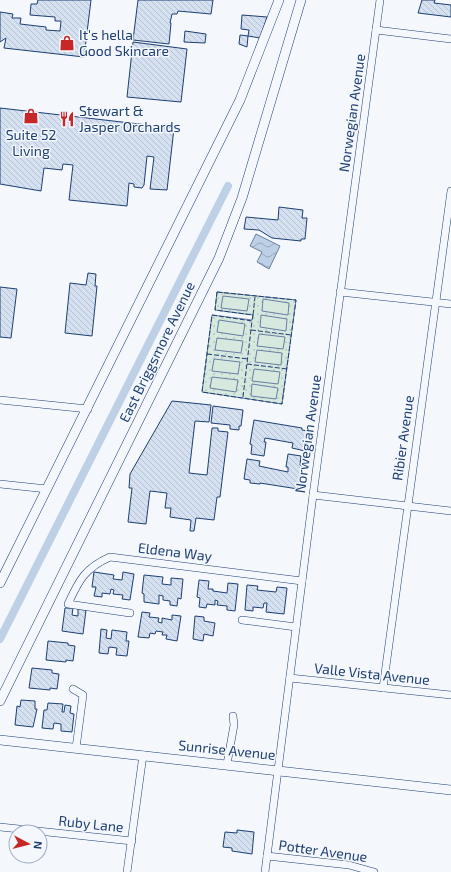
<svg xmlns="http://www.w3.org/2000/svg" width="451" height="872" font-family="'Exo 2',sans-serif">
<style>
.grass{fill:url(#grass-dots);stroke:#687fa3}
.pitch{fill:#d7e8df;stroke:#687fa3}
.water{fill:url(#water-waves);stroke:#687fa3}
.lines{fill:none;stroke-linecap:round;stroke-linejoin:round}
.canal{stroke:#bed0e5;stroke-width:8}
.building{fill:url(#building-back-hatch);stroke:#1d3f73}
.street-casing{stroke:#1d3f73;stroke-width:8}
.secondary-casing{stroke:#1d3f73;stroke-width:10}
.street{stroke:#f4f7fb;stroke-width:7}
.secondary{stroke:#f4f7fb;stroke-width:9}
.fence{stroke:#1d3f73;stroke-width:1;stroke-dasharray:5 2;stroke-linecap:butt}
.labels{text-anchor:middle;stroke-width:3;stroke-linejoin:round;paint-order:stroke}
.poi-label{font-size:14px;fill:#1d3f73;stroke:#f4f7fb;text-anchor:start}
.street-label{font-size:14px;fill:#1d3f73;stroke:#f4f7fb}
</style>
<defs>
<pattern id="grass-dots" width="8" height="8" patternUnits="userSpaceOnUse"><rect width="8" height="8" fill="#d7e8df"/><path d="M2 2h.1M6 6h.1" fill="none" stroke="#b8c8c3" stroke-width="1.8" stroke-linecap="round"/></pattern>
<pattern id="water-waves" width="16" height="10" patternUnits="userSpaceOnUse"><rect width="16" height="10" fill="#bed0e5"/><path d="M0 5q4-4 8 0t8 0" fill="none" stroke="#9aaabe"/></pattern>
<pattern id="building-back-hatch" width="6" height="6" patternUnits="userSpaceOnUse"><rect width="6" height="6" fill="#d5e0f0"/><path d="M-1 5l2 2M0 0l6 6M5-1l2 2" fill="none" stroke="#b6c1d1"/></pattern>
</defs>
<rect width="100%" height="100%" fill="#f4f7fb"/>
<!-- grass -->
<path class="grass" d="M217,292l79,8 -14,104 -80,-12 10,-77 40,5 1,-5 -38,-5z"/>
<!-- pitch -->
<g class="pitch">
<path d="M223,296l26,3 -2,12 -26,-3z"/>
<path d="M263,299l26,4 -1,12 -26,-4z"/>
<path d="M261,315l26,4 -1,12 -26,-4z"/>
<path d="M219,320l26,4 -2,12 -26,-4z"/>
<path d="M259,334l26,3 -2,12 -26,-3z"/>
<path d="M217,338l26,3 -2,12 -26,-3z"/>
<path d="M257,350l25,3 -1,12 -26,-3z"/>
<path d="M214,359l26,3 -2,12 -26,-3z"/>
<path d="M254,369l26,3 -2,12 -26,-3z"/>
<path d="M212,377l26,3 -2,12 -26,-4z"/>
<path d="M252,384l26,4 -2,11 -25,-3z"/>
</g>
<!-- water -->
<path class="water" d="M256,234l24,12 -11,23 -12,-7 5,-10 -12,-6z"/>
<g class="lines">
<!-- canal -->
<path class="canal" d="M0,639l228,-453"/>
</g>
<!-- building -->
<g class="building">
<path d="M38,0h53l-7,57 -80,-9 2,-10 -6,4v-30l13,2 -1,4h9l-1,6 26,3v3l14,1 1,-10h-6v-4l-25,-2 1,-11h6z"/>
<path d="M138,0h75l-2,14 -33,-3 -1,3h-5l-2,9h1l-2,21 -36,-4z"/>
<path d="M422,0h13l-1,3 17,2v12l-33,-4z"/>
<path d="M242,15l25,2 -7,21 -12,-2 1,-6 -8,-1z"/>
<path d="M185,31l21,3 -1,9 -21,-1z"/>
<path d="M240,35l8,1 -1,11 -8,-3z"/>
<path d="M133,42l54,7 -6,53 -54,-5z"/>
<path d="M0,108l174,20 -7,62 -17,-1 4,-32 -7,-1 -3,29 -2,3 -8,-1v-3l-5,-1 -2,23 -58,-6 4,-35 -10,-1 -1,6 -18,-2 -3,23 -41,-7z"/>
<path d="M279,207l24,3 -1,8h5l-2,21h-4v2l-29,-3 -13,-8 -15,-1 2,-12 32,3z"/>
<path d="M88,273l8,1 -1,12h2l-5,50 -27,-3 5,-50 16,2z"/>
<path d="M0,287l17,2 -6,49 -11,-1z"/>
<path d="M172,401l39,4 -2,17 -14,-1 -6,52 18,2 5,-47h6v3l10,1 -8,65h-3l-3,23 -18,-2 -2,13h-4l1,-11 -21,-3 1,-9h-6l2,-15 -17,-2 -4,33 -18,-2 4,-34h-3l1,-14z"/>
<path d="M213,406l30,4 -2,16h-2v4l-9,-1v-4l-19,-2z"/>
<path d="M254,420l48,8v2l6,1 -3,20 -13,-3 1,-5 -28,-5 -1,4h2l-2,14 -13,-2 1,-9 -2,-1z"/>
<path d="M288,454l13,2 -1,9 2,1 -4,23 -38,-6v1l-10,-1v-3l-6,-1 3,-20 13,2 -1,5 29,6v-5h-2z"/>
<path d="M94,572l20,3 -1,4 9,1 1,-8 11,2 -4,26 -8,-1 1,-4 -10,-1 1,-4 -3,-1 -1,5 -8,-1v4l-8,-1 2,-9h-4z"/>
<path d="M144,575l19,2 -1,7 9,1v-7l12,1 -2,20 -3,-1 -1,8 -7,-1v-4l-7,-1v-4l-4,-1v9l-15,-2v-8l-2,-1z"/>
<path d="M199,580l10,1 -1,8h5v2l14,2 1,-10 10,1 -3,27 -8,-1v-4l-10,-1 1,-4 -3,-1v5l-8,-1 -1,4 -7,-1 1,-9 -3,-1z"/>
<path d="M247,585l11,1 -1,4 19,2 1,-5 10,1 -3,26 -18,-2 1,-9h-3l-1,5 -10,-1v4l-8,-1z"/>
<path d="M65,608h8l-1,7 6,1v-7l8,1 -3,24 -21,-3z"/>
<path d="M142,612l8,1 -1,4 10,1 -1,4 4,1v-5l10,2v-5l9,1 -4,25 -11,-2 1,-4h-5l1,-3 -7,-1 -1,3 -5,-1 -1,5 -11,-1z"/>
<path d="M195,616l9,1v4l11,2 -2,13 -9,-2 -1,7 -10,-2z"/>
<path d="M101,629l6,1 -1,8 5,1 1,-9 15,2 -1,9h3l-2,15 -11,-1 1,-7 -8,-1 -1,7 -9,-1z"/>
<path d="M48,641l20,2v2l7,1 -2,15 -7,-1v2l-20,-2z"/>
<path d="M32,668l20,2v3l7,1 -2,15 -7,-1v2l-21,-2z"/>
<path d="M21,700l14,1v8h2l-4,18 -18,-2 2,-19 3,1z"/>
<path d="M48,703l15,1 -1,8h2l1,-7 6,1 -1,7 4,1 -2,18 -11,-1v-7l-7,-1 -1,6 -11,-1 2,-18h3z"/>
<path d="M237,830l17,2 -2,22 -20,-3v-3l-9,-1 2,-15 12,1z"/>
</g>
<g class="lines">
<!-- street casing -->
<g class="street-casing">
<g id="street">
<path d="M376,30l75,9"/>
<path d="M340,292l111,12"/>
<path d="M0,400l88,9"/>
<path d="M0,484l47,5"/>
<path d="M313,495l138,16"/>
<path d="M130,613l-62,-9c11,-24 17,-36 42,-47l192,24"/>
<path d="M242,620l54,7"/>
<path d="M290,678l161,17"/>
<path d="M383,688l68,-497"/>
<path d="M73,689l10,6 -7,53"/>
<path d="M227,764l7,-39 -1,-9"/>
<path d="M0,827l132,14"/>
<path d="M267,856l82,9 25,7"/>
<path d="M127,872l16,-117"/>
<path d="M265,872l48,-377 67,-495"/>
</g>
</g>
<!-- secondary casing -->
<g class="secondary-casing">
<g id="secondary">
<path d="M0,583l240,-483 39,-100"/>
<path d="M0,701l219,-443 23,-60 59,-198"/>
<path d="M0,740l451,50"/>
</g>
</g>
<!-- street -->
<use href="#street" class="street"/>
<!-- secondary -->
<use href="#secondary" class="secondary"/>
<!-- fence -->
<g class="fence">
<path d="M217,292l79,8 -14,104 -80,-12 10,-77 40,6 1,-6 -38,-5z"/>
<path d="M253,315l2,-18"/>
<path d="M251,330l40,5"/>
<path d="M207,354l41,5"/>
<path d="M247,364l40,5"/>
<path d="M243,397l9,-76"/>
</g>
</g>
<!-- icons -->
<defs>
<g id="shop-bare" transform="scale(1.2)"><path d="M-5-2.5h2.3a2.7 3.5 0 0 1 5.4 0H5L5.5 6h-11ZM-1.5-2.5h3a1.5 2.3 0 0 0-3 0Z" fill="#c62828" stroke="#f4f7fb" stroke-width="2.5" paint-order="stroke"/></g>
<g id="restaurant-bare" transform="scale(1.2)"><path d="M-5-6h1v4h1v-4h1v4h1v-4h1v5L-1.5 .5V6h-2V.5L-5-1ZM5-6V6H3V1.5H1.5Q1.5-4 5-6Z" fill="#c62828" stroke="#f4f7fb" stroke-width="2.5" paint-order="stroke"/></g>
</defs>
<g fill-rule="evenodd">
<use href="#shop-bare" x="67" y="43"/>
<use href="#shop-bare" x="31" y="116"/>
<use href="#restaurant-bare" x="67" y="119"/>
</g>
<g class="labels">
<!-- poi labels -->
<g class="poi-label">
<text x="79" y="40">It's hella<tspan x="79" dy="16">Good Skincare</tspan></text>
<text x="79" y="116">Stewart &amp;<tspan x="79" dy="16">Jasper Orchards</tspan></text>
<text x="31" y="140" text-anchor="middle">Suite 52<tspan x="31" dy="16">Living</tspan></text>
</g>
<!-- street labels -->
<g class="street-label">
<text transform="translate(352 113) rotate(-82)" y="5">Norwegian Avenue</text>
<text transform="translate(157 352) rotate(-64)" y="5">East Briggsmore Avenue</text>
<text transform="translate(308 434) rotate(-82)" y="5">Norwegian Avenue</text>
<text transform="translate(403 438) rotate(-82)" y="5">Ribier Avenue</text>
<text transform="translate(175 552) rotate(7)" y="5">Eldena Way</text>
<text transform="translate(372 674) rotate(6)" y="5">Valle Vista Avenue</text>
<text transform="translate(227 750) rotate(6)" y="5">Sunrise Avenue</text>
<text transform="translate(91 824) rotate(6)" y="5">Ruby Lane</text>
<text transform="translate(323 851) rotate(8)" y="5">Potter Avenue</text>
</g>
</g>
<!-- north arrow -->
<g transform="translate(28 844) rotate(97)"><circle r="19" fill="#f4f7fb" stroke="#9eadc5"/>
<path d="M0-3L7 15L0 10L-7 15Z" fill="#c62828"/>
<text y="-6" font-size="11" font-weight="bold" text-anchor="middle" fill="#1d3f73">N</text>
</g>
</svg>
